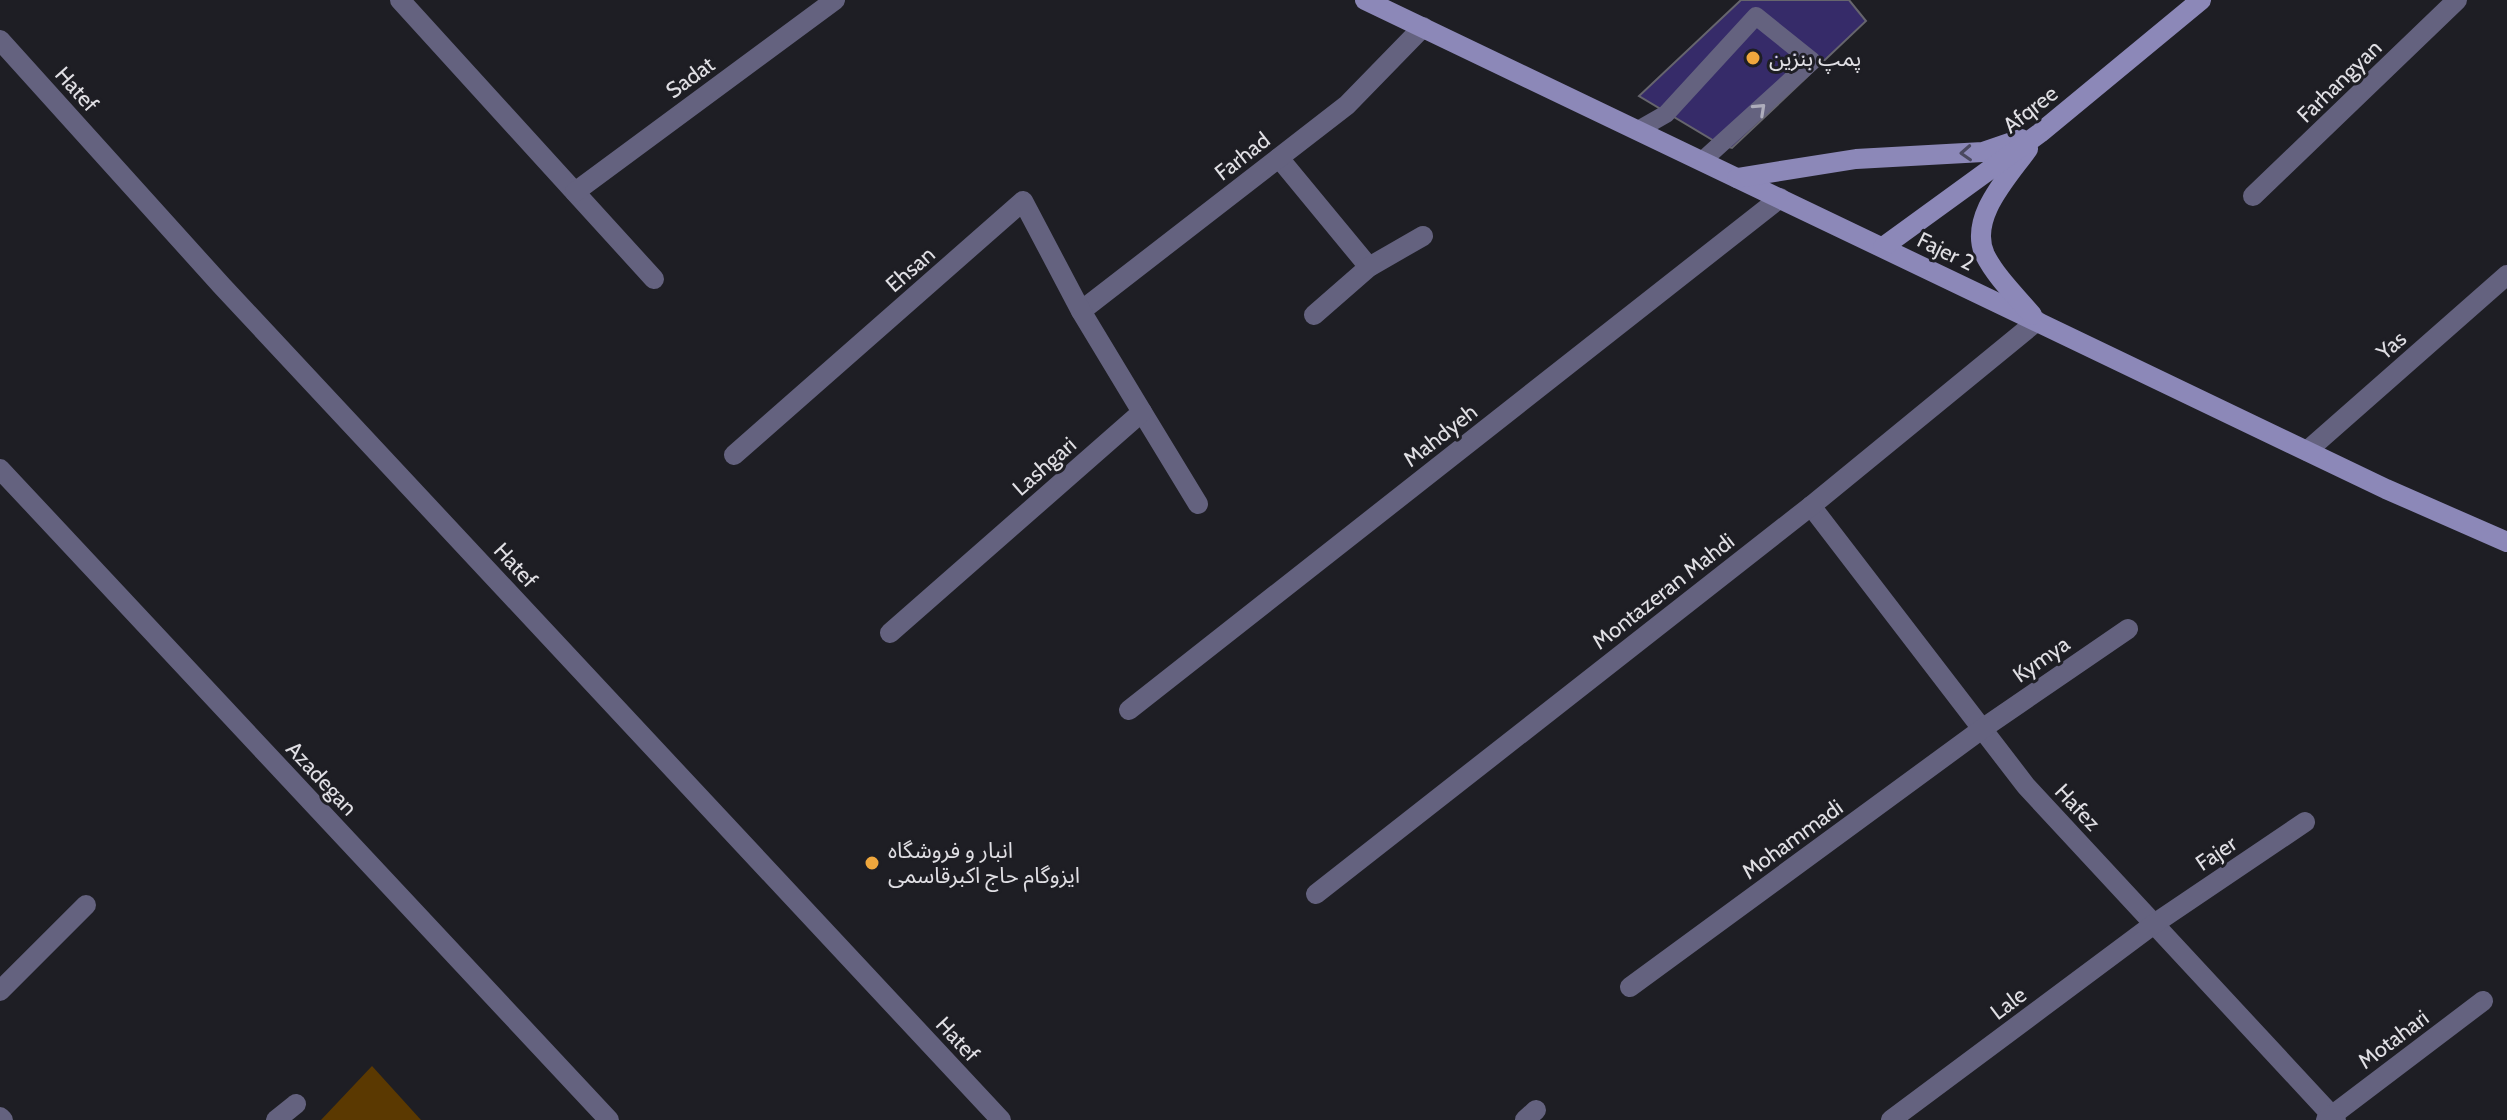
<svg xmlns="http://www.w3.org/2000/svg" width="2507" height="1120" font-family="Cabin,'Noto Sans Arabic',sans-serif">
<style>
.green{fill:#5b3901}
.building{fill:#362b69;stroke:#66656d;stroke-width:2}
.lines{fill:none;stroke-linecap:round;stroke-linejoin:round}
.lane{stroke:#64627f;stroke-width:18}
.street{stroke:#64627f;stroke-width:20}
.secondary{stroke:#8c88b8;stroke-width:20}
.oneway{stroke:#aeadbc}
.oneway2{stroke:#4a485f}
.poi-dot{fill:#efa73d;stroke:#1e1e24;stroke-width:3}
.labels{text-anchor:middle;stroke-width:6;stroke-linejoin:round;paint-order:stroke}
.poi-label{font-size:22px;fill:#e0dfe4;stroke:#1e1e24;text-anchor:start}
.street-label{font-size:22px;fill:#e0dfe4;stroke:#1e1e24}
</style>
<rect width="100%" height="100%" fill="#1e1e24"/>
<!-- green -->
<path class="green" d="M372,1066l49,54h-100z"/>
<!-- building -->
<path class="building" d="M1741,0h108l17,21 -134,127 -11,-3 -82,-49z"/>
<g class="lines">
<!-- lane -->
<path class="lane" d="M1638,130l28,-16 90,-98 56,45 -110,100"/>
<!-- street -->
<g class="street">
<path d="M400,0l254,279"/>
<path d="M0,40l222,246 779,834"/>
<path d="M1279,158l90,109"/>
<path d="M575,192l260,-192"/>
<path d="M2253,196l204,-196"/>
<path d="M1081,311l266,-206 76,-78"/>
<path d="M1314,315l55,-48 54,-31"/>
<path d="M1142,412l56,92"/>
<path d="M2307,451l200,-176"/>
<path d="M734,455l289,-254 58,110 61,101 -252,221"/>
<path d="M0,469l609,651"/>
<path d="M1811,506l215,280 310,334"/>
<path d="M1129,710l651,-512"/>
<path d="M1316,894l495,-388 226,-185"/>
<path d="M1630,987l352,-258 146,-100"/>
<path d="M0,991l86,-86"/>
<path d="M0,1117l3,3"/>
<path d="M276,1120l20,-16"/>
<path d="M1525,1120l11,-10"/>
<path d="M1891,1120l263,-196 151,-102"/>
<path d="M2326,1120l157,-119"/>
</g>
<!-- secondary -->
<g class="secondary">
<path d="M1365,0l1021,489 121,53"/>
<path d="M2028,149c-20,28 -60,69 -43,106 11,22 32,42 47,60"/>
<path d="M1737,178l119,-19 127,-7 38,-13"/>
<path d="M1883,247l157,-114 161,-133"/>
</g>
</g>
<!-- one-way arrows -->
<defs><path id="oneway-chevron" d="M-2-3.5L2.5 0L-2 3.5" fill="none" stroke-width="1.6" stroke-linecap="round" stroke-linejoin="round" transform="scale(2)"/></defs>
<use class="oneway" href="#oneway-chevron" transform="translate(1760 109) rotate(-43)"/>
<use class="oneway2" href="#oneway-chevron" transform="translate(1966 153) rotate(177)"/>
<!-- markers -->
<g class="poi-dot">
<circle cx="1753" cy="58" r="8"/>
<circle cx="872" cy="863" r="8"/>
</g>
<g class="labels">
<!-- poi labels -->
<g class="poi-label">
<text x="1769" y="66">پمپ بنزین</text>
<text x="888" y="858">انبار و فروشگاه<tspan x="888" dy="25">ایزوگام حاج اکبرقاسمی</tspan></text>
</g>
<!-- street labels -->
<g class="street-label">
<text transform="translate(690 77) rotate(-36)" y="8">Sadat</text>
<text transform="translate(2339 81) rotate(-44)" y="8">Farhangyan</text>
<text transform="translate(77 89) rotate(48)" y="8">Hatef</text>
<text transform="translate(2030 109) rotate(-38)" y="8">Afqree</text>
<text transform="translate(1242 156) rotate(-38)" y="8">Farhad</text>
<text transform="translate(1946 251) rotate(26)" y="8">Fajer 2</text>
<text transform="translate(910 269) rotate(-41)" y="8">Ehsan</text>
<text transform="translate(2391 345) rotate(-41)" y="8">Yas</text>
<text transform="translate(1440 435) rotate(-38)" y="8">Mahdyeh</text>
<text transform="translate(1044 466) rotate(-41)" y="8">Lashgari</text>
<text transform="translate(516 565) rotate(47)" y="8">Hatef</text>
<text transform="translate(1663 591) rotate(-38)" y="8">Montazeran Mahdi</text>
<text transform="translate(2041 659) rotate(-35)" y="8">Kymya</text>
<text transform="translate(322 778) rotate(47)" y="8">Azadegan</text>
<text transform="translate(2078 807) rotate(47)" y="8">Hafez</text>
<text transform="translate(1792 839) rotate(-36)" y="8">Mohammadi</text>
<text transform="translate(2216 853) rotate(-34)" y="8">Fajer</text>
<text transform="translate(2008 1003) rotate(-37)" y="8">Lale</text>
<text transform="translate(958 1039) rotate(47)" y="8">Hatef</text>
<text transform="translate(2393 1039) rotate(-37)" y="8">Motahari</text>
</g>
</g>
</svg>
